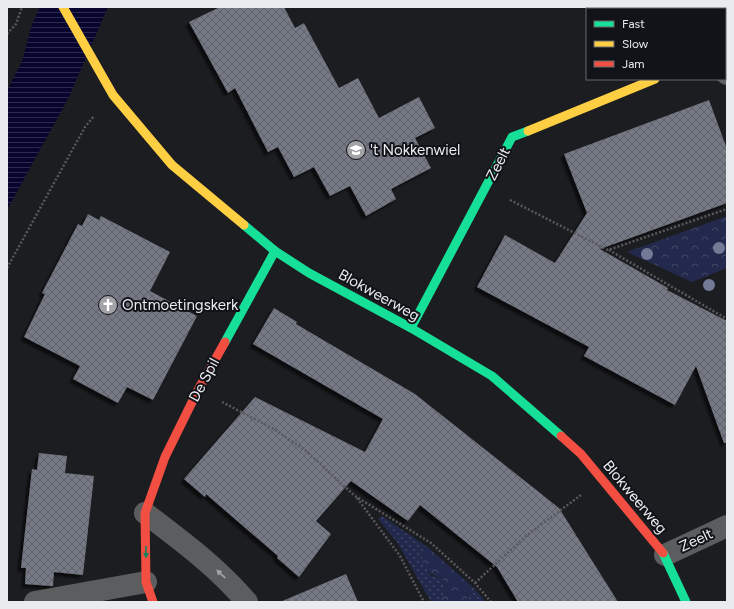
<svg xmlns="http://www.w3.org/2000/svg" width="734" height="609" font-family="Figtree,sans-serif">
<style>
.grass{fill:url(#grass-dots)}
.park{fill:url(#park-crowns)}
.water{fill:url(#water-rules)}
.building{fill:url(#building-cross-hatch);filter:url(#shadow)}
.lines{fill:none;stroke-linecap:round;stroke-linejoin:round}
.path{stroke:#59595b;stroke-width:2.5;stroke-dasharray:2 2;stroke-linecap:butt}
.street{stroke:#5c5d5e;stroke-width:22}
.fast{stroke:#16e098;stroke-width:9}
.slow{stroke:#ffcf43;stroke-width:9}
.jam{stroke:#f24e42;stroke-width:9}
.tree{fill:#727a96}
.oneway{fill:#14845f}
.oneway2{fill:#a2a4a6}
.labels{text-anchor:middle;stroke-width:4;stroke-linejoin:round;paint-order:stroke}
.poi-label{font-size:15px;fill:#e9ebef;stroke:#111319;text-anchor:start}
.street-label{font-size:15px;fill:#e9ebef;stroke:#111319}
</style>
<defs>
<pattern id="grass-dots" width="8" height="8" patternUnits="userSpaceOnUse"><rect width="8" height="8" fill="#22294d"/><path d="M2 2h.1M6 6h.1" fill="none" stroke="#424867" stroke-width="1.8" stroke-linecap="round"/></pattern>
<pattern id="park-crowns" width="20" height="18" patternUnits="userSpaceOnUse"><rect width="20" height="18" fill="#22294d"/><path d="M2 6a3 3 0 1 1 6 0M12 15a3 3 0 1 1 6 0" fill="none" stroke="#424867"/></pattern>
<pattern id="water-rules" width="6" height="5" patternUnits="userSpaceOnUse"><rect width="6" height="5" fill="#07052e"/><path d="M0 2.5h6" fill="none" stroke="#2b2a4d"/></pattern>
<pattern id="building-cross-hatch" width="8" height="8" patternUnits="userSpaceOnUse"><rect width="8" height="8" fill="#757885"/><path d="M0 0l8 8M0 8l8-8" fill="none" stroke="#60626a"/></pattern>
<filter id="shadow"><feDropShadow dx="-3.5" dy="3.5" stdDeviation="1" flood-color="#0009"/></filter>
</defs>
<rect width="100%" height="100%" fill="#1c1d20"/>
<!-- grass -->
<g class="grass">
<path d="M382,516l47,32 -7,10 8,17 14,5 4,5 -9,17h-8l-34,-60 -19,-23z"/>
<path d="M475,589l11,13h-18l-1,-5z"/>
</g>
<!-- park -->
<g class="park">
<path d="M727,216v52l-35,14 -65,-30z"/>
<path d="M429,548l46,41 -8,8 1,5h-29l9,-17c-10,-13 -22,-6 -26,-27z"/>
</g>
<!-- water -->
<path class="water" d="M40,7h68l-39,90 -62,113v-119l15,-30 10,-37z"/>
<!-- building -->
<g class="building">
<path d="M220,7h64l11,21 9,-5 35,65 19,-10 21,40 40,-21 16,31 -20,10 16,30 -40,21 5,10 -30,17 -16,-30 -20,10 -16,-29 -20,10 -16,-30 -10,5 -33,-64 -7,5 -39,-71z"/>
<path d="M709,100l18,49v54l-127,46 68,39 -1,2 60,31v122h-3l-28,-77 -21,39 -91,-49 5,-9 -112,-60 28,-52 50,28 32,-50 -23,-59z"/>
<path d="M88,214l11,6 2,-4 69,36 -20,39 47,25 -44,84 -26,-13 -9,16 -45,-24 7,-13 -56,-29 21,-43 -3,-1 36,-69 4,2z"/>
<path d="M274,308l23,14 -1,2 119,70 144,114 59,94h-100l-21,-35 -77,-62 -12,16 -57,-40 -35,40 15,13 -32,43 -22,-19 1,-2 -72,-62 -1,3 -21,-18 71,-82 110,55 18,-33 -130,-75z"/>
<path d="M39,453l28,3 -2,17 29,3 -11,99 -29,-3 -1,14h-2l-26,-2 1,-16h-5l11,-99 5,1z"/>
<path d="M346,574l12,28h-78z"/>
</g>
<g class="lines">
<!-- path -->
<g class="path">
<path d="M7,34l9,-10 6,-17"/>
<path d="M510,200l98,50 119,-41"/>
<path d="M609,250l118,69"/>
<path d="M7,268l78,-141 9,-11"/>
<path d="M222,402l50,26 33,22 50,46 76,47 44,40 16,19"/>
<path d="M357,498l43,58 24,46"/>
<path d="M475,583l51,-47 55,-41"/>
</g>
<!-- street -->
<g class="street">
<path d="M703,7v2"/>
<path d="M725,68l2,6"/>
<path d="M145,513c38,29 71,53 102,89"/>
<path d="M665,555l62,-29"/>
<path d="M35,602l111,-20"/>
</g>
<!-- fast -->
<g class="fast">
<path d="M244,225l31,26 34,22 102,55 81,48 69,60"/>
<path d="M411,328l101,-191 16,-6"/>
<path d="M225,342l50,-91"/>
<path d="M663,553l23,49"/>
</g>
<!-- slow -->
<g class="slow">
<path d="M63,7l50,88 59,70 72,60"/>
<path d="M528,131l127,-52"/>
</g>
<!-- jam -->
<g class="jam">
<path d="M561,436l20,18 82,99"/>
<path d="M153,602l-7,-20 -1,-69 20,-56 33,-67 27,-48"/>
</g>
</g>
<!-- trees -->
<g class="tree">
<circle cx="719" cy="248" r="6"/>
<circle cx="647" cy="254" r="6"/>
<circle cx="709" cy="285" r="6"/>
</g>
<!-- one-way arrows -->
<defs><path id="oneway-solid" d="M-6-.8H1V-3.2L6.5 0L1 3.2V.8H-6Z"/></defs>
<use class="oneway" href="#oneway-solid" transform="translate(146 552) rotate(89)"/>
<use class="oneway2" href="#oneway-solid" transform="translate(221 574) rotate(-137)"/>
<!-- icons -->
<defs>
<g id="school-disc" transform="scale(1)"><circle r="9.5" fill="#a1a3a7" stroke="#111319"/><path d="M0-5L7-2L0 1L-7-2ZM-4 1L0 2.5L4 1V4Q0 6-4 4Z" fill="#fff"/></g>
<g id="church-disc" transform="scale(1)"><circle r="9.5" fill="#a1a3a7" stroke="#111319"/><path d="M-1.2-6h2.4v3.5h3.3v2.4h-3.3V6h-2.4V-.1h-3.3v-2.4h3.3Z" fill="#fff"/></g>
</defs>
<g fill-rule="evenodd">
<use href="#school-disc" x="356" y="150"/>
<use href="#church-disc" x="108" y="305"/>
</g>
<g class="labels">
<!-- poi labels -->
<g class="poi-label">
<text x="370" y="155">'t Nokkenwiel</text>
<text x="122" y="310">Ontmoetingskerk</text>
</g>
<!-- street labels -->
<g class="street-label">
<text transform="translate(498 164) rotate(-63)" y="5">Zeelt</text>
<text transform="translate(379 295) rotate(29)" y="5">Blokweerweg</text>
<text transform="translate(204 380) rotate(-62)" y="5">De Spil</text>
<text transform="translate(635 497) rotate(50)" y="5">Blokweerweg</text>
<text transform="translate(696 540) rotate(-25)" y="5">Zeelt</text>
</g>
</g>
<!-- border -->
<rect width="734" height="609" fill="none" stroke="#e9ebef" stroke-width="16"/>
<!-- legend -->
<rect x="586" y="8" width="140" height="72" fill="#111319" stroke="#67696f"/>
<rect x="594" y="21" width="20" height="6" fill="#16e098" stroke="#67696f"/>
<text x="622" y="28" font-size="12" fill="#e9ebef">Fast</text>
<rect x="594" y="41" width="20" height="6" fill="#ffcf43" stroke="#67696f"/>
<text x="622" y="48" font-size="12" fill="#e9ebef">Slow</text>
<rect x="594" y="61" width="20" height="6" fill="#f24e42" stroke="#67696f"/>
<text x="622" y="68" font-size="12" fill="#e9ebef">Jam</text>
</svg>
